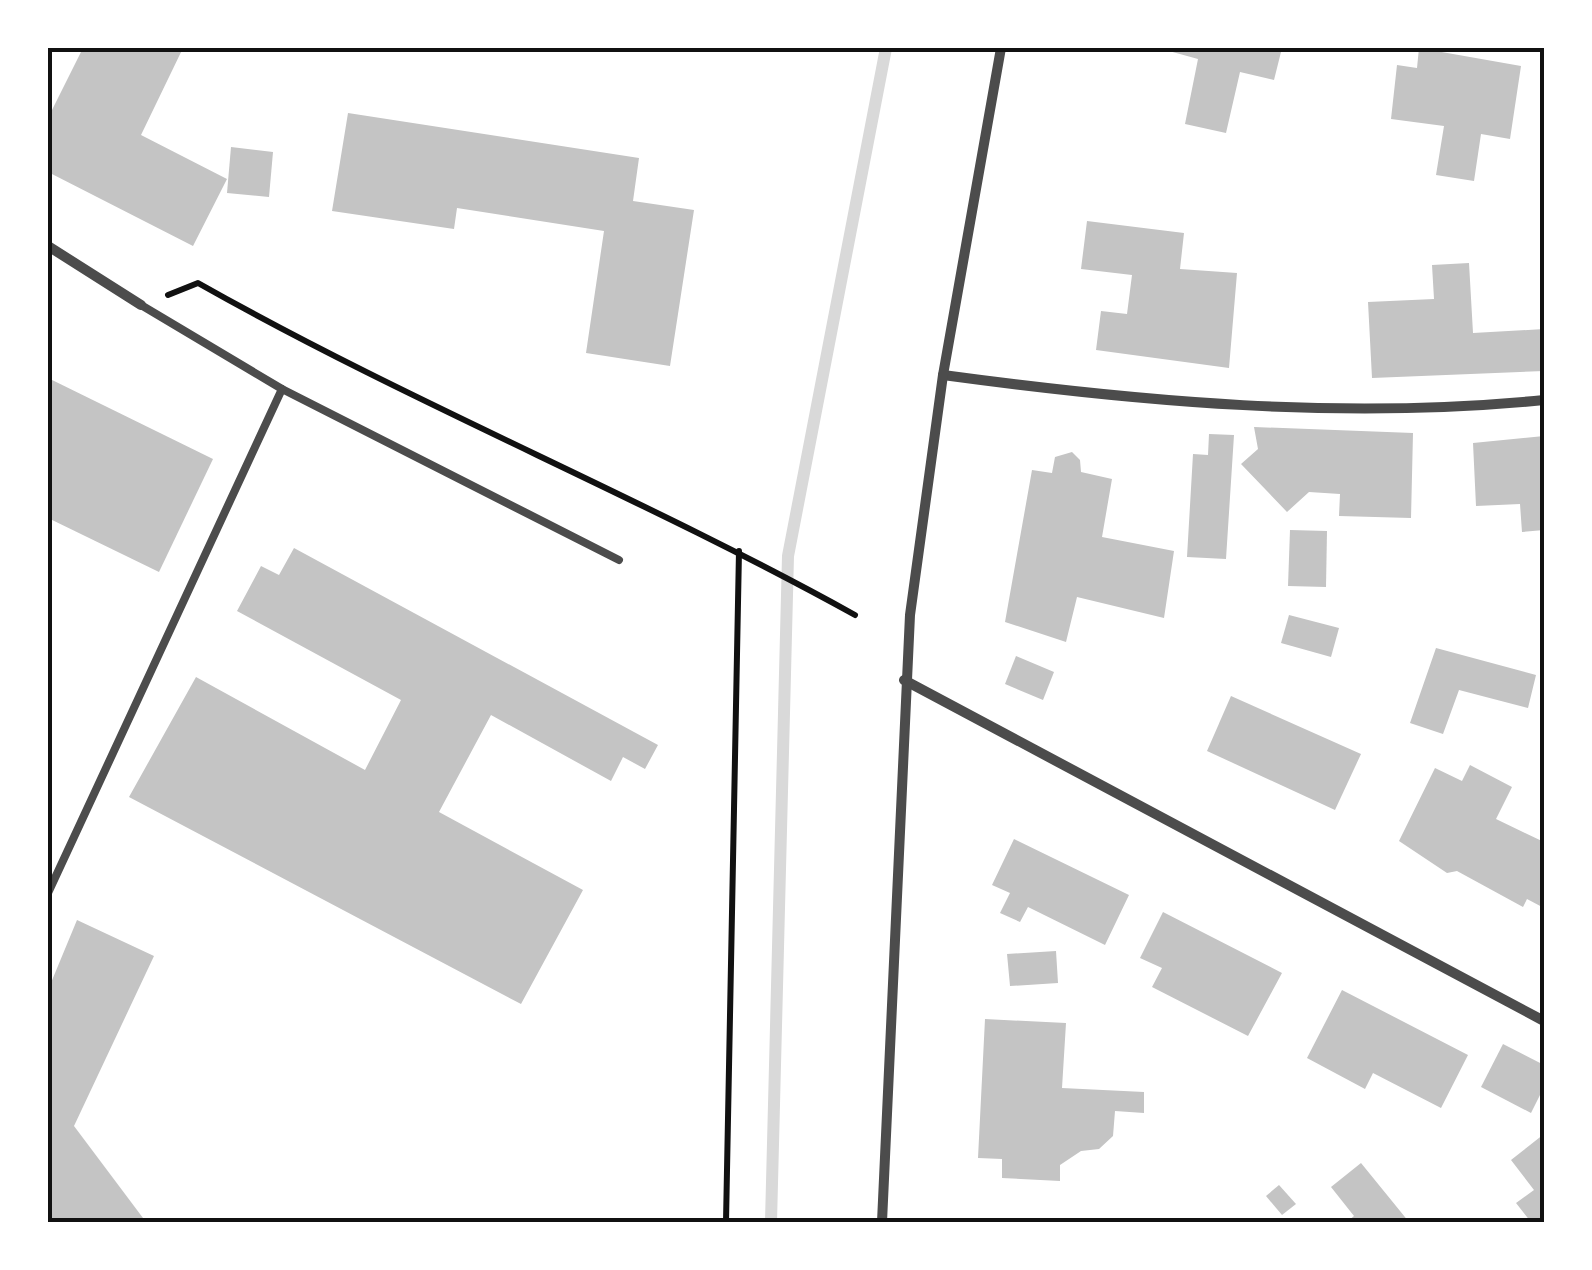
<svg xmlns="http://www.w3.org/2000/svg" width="1592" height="1270" font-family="Helvetica,sans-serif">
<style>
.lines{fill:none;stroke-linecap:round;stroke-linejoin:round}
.stream{stroke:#d9d9d9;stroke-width:12}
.building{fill:#c4c4c4}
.path{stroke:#111;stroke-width:6}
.service{stroke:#4c4c4c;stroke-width:8}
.minor{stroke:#4c4c4c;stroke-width:10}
.neatline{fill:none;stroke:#111;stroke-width:4}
</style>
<rect width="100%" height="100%" fill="#fff"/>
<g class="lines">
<!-- stream -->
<path class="stream" d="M771,1222l17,-666 98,-508"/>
</g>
<!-- building -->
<g class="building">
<path d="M83,48h100l-42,87 86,44 -34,67 -145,-74v-54z"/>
<path d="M1158,48h124l-8,32 -34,-8 -14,61 -41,-9 13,-65z"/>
<path d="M1419,48l102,18 -11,73 -29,-5 -7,47 -38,-6 8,-49 -53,-7 6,-54 20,3z"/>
<path d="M348,113l291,45 -6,43 61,9 -24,156 -84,-13 18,-122 -147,-23 -3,21 -122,-18z"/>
<path d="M231,147l42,5 -4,45 -42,-4z"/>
<path d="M1087,221l97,12 -4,36 57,4 -8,95 -133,-18 5,-39 26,3 5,-39 -51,-6z"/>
<path d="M1469,263l4,70 71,-4v42l-172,7 -4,-76 66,-3 -2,-34z"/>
<path d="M48,378l165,81 -54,113 -111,-54z"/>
<path d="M1254,427l159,6 -2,85 -72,-2 1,-22 -31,-2 -22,20 -46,-48 17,-15z"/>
<path d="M1209,434l25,1 -8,124 -39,-2 6,-103 15,1z"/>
<path d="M1544,436v94l-22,2 -2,-28 -44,2 -3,-63z"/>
<path d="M1072,452l8,8 1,12 31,7 -10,58 72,14 -10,67 -87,-21 -11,45 -61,-20 27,-152 20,3 3,-16z"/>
<path d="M1290,530l37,1 -1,56 -38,-1z"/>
<path d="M294,548l364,197 -13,24 -22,-12 -12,24 -120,-66 -52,97 144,78 -62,114 -392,-207 67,-120 169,93 36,-70 -164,-89 24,-45 18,9z"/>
<path d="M1289,615l50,13 -8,29 -50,-14z"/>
<path d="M1436,648l100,27 -8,33 -69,-18 -16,44 -33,-11z"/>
<path d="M1016,656l38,16 -11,28 -38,-16z"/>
<path d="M1231,696l130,58 -26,56 -128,-59z"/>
<path d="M1470,765l42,22 -16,32 48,23v66l-17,-9 -4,8 -66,-36 -10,2 -48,-32 36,-73 27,13z"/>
<path d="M1014,839l115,56 -24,50 -77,-38 -8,15 -20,-9 10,-20 -18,-8z"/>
<path d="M1163,912l119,61 -34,63 -96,-49 10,-19 -22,-10z"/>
<path d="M77,920l77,36 -80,170 72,96h-98v-232z"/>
<path d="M1056,951l2,32 -48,3 -3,-32z"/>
<path d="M1342,990l126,65 -27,53 -68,-35 -8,16 -58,-31z"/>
<path d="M985,1019l81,4 -4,65 82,4v21l-29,-2 -2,25 -14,13 -18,2 -21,14v16l-58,-3v-19l-24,-1z"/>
<path d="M1503,1044l41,21v22l-13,26 -50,-26z"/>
<path d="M1544,1134v88h-13l-15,-19 18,-13 -23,-30z"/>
<path d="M1361,1163l48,59h-62l7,-6 -23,-29z"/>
<path d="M1279,1185l17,19 -14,11 -16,-19z"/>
</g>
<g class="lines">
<!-- path -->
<g class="path">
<path d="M168,295l30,-12c214,121 442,213 657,332"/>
<path d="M726,1222l13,-671"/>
</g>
<!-- service -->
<g class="service">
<path d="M141,305l141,84 337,171"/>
<path d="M48,893l234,-504"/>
</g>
<!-- minor -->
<g class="minor">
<path d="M48,246l93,59"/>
<path d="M943,375c200,27 400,45 601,25"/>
<path d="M904,680l640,341"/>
<path d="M882,1222l28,-607 33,-240 58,-327"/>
</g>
</g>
<!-- border -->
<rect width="1592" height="1270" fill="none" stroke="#ffffff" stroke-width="100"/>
<rect x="50" y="50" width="1492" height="1170" class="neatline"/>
</svg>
